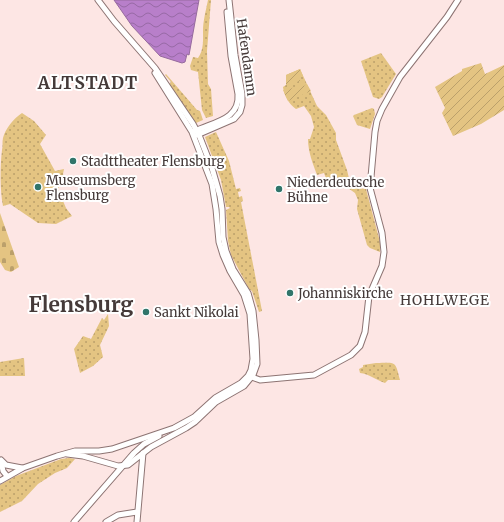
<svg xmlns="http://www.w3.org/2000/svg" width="504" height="522" font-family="Merriweather,serif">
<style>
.grass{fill:url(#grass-dots)}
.cemetery{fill:url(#cemetery-stones)}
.garden{fill:url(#garden-furrows)}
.water{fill:url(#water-waves);stroke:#966a9e}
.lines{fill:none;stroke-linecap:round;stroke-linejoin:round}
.secondary-casing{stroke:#8d7473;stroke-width:7}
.secondary{stroke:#fff;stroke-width:5}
.poi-dot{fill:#31756a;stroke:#fff;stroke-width:1.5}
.labels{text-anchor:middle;stroke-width:4;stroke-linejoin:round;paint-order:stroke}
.street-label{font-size:13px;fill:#453a39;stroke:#fff}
.poi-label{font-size:13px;fill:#453a39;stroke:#fff;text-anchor:start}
.neighbourhood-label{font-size:14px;letter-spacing:1px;fill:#453a39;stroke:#fff}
.district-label{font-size:17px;font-weight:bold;letter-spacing:1px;fill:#453a39;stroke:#fff}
.town-label{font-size:21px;font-weight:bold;fill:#453a39;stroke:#fff}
</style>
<defs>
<pattern id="grass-dots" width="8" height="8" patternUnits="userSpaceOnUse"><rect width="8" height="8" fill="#e4c482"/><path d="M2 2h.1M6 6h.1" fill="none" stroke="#bba06b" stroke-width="1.8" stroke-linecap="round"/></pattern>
<pattern id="cemetery-stones" width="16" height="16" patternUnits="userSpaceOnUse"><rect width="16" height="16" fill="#e4c482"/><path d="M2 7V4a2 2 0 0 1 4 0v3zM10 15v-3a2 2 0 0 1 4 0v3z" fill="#bba06b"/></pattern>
<pattern id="garden-furrows" width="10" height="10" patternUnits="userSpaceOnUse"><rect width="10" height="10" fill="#e4c482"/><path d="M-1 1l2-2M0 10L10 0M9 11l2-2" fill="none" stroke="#bba06b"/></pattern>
<pattern id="water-waves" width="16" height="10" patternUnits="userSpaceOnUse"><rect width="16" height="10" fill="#b87fca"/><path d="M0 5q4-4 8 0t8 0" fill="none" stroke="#9769a5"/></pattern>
</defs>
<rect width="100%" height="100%" fill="#fde6e4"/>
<!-- grass -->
<g class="grass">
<path d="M208,0h3l-4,51 1,33 3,5 2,27 -7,2 -4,-8 -4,-38 -7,-2 -1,-4 3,-9 5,1c6,-8 5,-19 5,-27 0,-10 3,-21 5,-31z"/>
<path d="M381,53l15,21 -14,23 -3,2 -6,-2 -12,-36z"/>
<path d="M300,69l17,37 9,9 10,18v7l11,30 4,17 15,2 14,53v10l-10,-4 -3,-3 -10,-36 1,-9 -3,-7 -20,-14 -8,2 -3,-8 -7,2c-4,-11 -9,-23 -9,-36h2l4,-12 -3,-11 -7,-10 -8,3c-7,-5 -12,-13 -13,-22l3,-2v-10z"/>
<path d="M166,74l31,36 3,1 3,9 -7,3 -3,-3 -24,-36 2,-2 -6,-7z"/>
<path d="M372,108l2,1 1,5 -5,15 -13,-4 -4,-9 1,-1z"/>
<path d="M22,113l12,8 12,14 -6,9 15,27 9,-2 -1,5 3,8 -8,2 1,4 -1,1 8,19 6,8 -16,8 -18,-1 -28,-19 -7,2c-3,-15 -3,-40 -1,-56 1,-4 0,-8 1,-12 2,-9 11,-20 19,-25z"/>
<path d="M216,132l13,29 7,28 4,-1 1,3 -3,1 1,5 3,-1 1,5 -2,1 21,109 -3,1 -7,-21 -3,-2 -18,-34 -3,-14 -2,-31 4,-2 -1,-1h-3l-5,-27 -16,-43z"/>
<path d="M108,314l1,12 -9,19 3,12 -10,9 -13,7 -6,-24 9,-13 8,3 11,-21 2,2z"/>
<path d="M24,358l1,18h-25v-14z"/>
<path d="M376,363c20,0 19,-3 24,17h-12l-3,3c-9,-3 -16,-9 -25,-10l-1,-4 4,-2v-2z"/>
<path d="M69,458l6,1 -8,9 -12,5 -17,11 -16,17 -22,11v-27l16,-9 45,-17z"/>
</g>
<!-- cemetery -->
<path class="cemetery" d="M0,213l19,54 -8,5 -6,-2 -5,-8z"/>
<!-- garden -->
<g class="garden">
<path d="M481,63l4,11 19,-9v45l-23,14 -28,12 -11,-23 3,-5 -10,-21 27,-16v-2z"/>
<path d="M300,69l3,7 -4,2 1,3 -14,4v-10z"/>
<path d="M303,83l1,3 3,-2 4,7 -23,10 -5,-11 7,-1z"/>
</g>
<!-- water -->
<path class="water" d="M114,0h85l-10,55 -2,-1 -2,8 -3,1 -22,-7 -28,-30z"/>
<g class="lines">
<!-- secondary casing -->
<g class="secondary-casing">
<g id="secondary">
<path d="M195,131c18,-9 45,-11 43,-37l-7,-38 -4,-44"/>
<path d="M197,135l37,-16 6,-7 2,-7v-11l-7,-39 -6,-55"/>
<path d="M249,376l11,4 54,-5 37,-20 9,-9 5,-14 4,-36 13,-30 2,-14 -2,-19 -12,-45 5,-56 2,-11 5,-12 18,-32 47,-60 11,-17"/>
<path d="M67,454l16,2 35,10 10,-1 23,-18 35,-19 9,-6 21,-20 28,-16 9,-11 4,-11 -1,-24 -3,-29 -5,-18 -15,-24 -7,-18 -3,-14 -1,-28 -2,-13 -8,-28 -13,-33 -6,-11 -38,-56 -41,-47 -16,-21"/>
<path d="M1,460l5,5 16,3"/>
<path d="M1,461l2,10 4,5"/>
<path d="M0,481l23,-13 34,-12 18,-5h24l13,-2 62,-21 20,-11 21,-19 26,-15 7,-7 3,-6 2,-11 -3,-45 -6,-19 -14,-24 -7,-16 -4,-13 -3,-33 -4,-25 -20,-52 -37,-59"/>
<path d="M74,522l60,-69 10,-9 15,-8"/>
<path d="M106,522l12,-7 19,-3"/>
<path d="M137,522l6,-69"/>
</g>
</g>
<!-- secondary -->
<use href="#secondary" class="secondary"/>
</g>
<!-- markers -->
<g class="poi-dot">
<circle cx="73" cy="161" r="4"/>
<circle cx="38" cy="187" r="4"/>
<circle cx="279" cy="189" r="4"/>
<circle cx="290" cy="293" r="4"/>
<circle cx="146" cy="312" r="4"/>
</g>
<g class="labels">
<!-- street labels -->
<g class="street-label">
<text transform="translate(247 57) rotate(82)" y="5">Hafendamm</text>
</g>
<!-- poi labels -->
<g class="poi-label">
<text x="81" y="166">Stadttheater Flensburg</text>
<text x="46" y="185">Museumsberg<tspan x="46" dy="15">Flensburg</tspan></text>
<text x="287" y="187">Niederdeutsche<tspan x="287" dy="15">Bühne</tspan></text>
<text x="298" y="298">Johanniskirche</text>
<text x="154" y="317">Sankt Nikolai</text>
</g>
<!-- neighbourhood labels -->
<g class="neighbourhood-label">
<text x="445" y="305">HOHLWEGE</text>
</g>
<!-- district labels -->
<g class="district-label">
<text x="88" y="89">ALTSTADT</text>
</g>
<!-- town labels -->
<g class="town-label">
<text x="81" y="312">Flensburg</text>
</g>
</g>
</svg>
